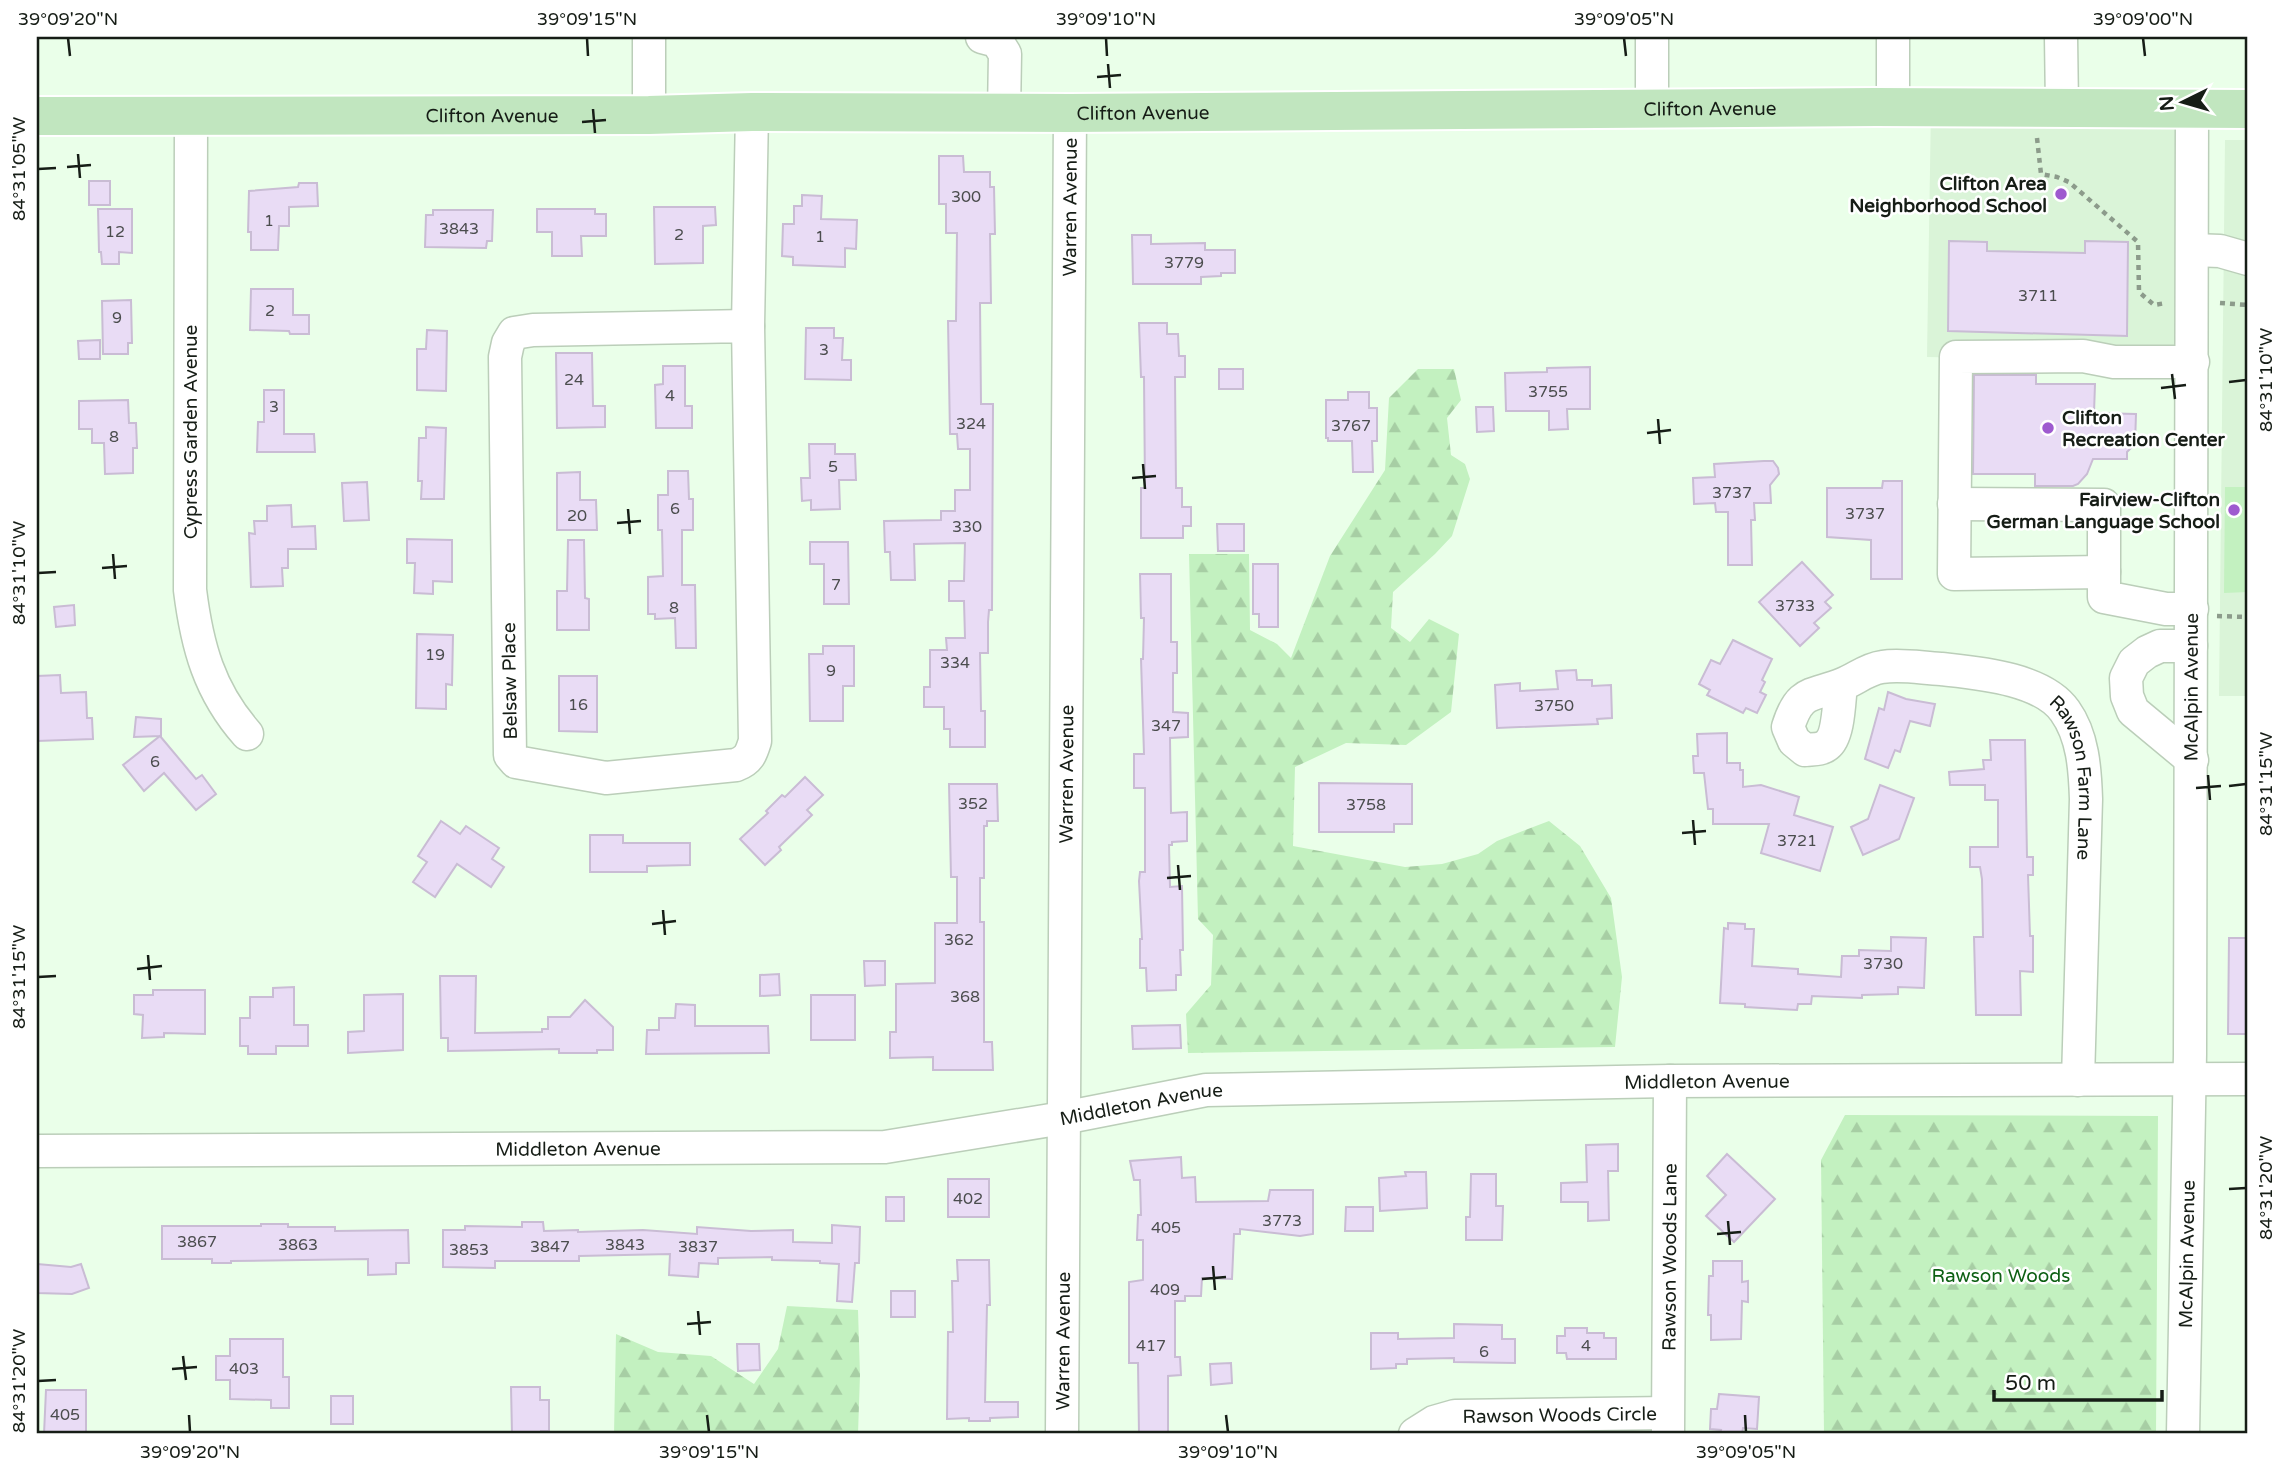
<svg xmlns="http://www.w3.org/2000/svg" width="2285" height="1471" font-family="'Varela Round',sans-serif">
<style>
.built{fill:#daf4d8}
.green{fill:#c3f1c0}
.forest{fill:url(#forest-firs)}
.building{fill:#e9dcf5;stroke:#c9bcd4;stroke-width:2}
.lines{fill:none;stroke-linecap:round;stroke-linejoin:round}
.minor-casing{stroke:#bbceb9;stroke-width:35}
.major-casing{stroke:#fff;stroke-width:42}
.path{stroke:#8c9b8b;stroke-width:4.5;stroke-dasharray:5 5;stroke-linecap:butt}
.minor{stroke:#fff;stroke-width:32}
.major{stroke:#c1e6bf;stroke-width:38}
.ticks{fill:none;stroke:#161d16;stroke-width:2.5}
.poi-dot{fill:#9e5acf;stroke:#fff;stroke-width:2.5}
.labels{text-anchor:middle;stroke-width:5;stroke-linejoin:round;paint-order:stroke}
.number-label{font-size:16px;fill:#4b4d4e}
.street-label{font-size:19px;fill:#161d16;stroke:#fff}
.poi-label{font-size:19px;font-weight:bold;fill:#161d16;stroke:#fff;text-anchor:end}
.park-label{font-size:19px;fill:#0d6013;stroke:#fff}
.neatline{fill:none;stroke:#161d16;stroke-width:2.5}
.ticks-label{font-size:18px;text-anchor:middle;fill:#161d16}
</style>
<defs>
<pattern id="forest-firs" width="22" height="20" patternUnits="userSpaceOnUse" patternTransform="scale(1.75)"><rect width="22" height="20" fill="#c3f1c0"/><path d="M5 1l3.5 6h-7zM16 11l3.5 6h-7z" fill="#a7cea4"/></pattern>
</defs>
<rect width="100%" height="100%" fill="#eaffe9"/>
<!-- built -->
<g class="built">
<path d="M1931,107l261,1 1,254 -266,-5z"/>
<path d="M2225,140h23v556h-29z"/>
</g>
<!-- green -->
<path class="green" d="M2225,487h23v105l-24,1z"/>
<!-- forest -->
<g class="forest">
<path d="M1418,369h36l7,31 -14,18 4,37 14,9 5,15 -18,57 -17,18 -42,38 -2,36 19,14 19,-23 30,15 -8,78 -45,33 -60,-2 -51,24 -2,79 112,21 37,-3 36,-10 19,-13 52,-20 31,25 31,52 11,79 -7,70 -427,6 -2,-39 25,-29 2,-50 -15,-16 -9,-365h60l1,76 27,14 14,14 39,-102 55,-86 4,-72z"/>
<path d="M1845,1115l313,1 -2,318h-332l-3,-274z"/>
<path d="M787,1306l71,4 2,65 -2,59h-244l2,-100 42,18 53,4 43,28 24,-35z"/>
</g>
<!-- building -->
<g class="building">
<path d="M939,156h24l1,16h26v15h4l1,47h-5l1,69h-11l1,101h12l-1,206h-3l-1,12v31h-8l1,58h4v36h-35v-18h-6v-22h-20v-20h6v-37h17l-1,-12h19l-1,-37h-15v-20h15l1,-38 -51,1 1,36h-24l-1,-28h-5l-1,-31 57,-1v-9h14v-21h15v-41h-12l-1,-15h-7l-2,-113h8l1,-88h-11v-29h-7z"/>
<rect x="89" y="181" width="21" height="24"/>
<path d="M299,183h18l1,23 -29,1v19h-10l-1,24h-27v-18h-3l1,-41 49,-4z"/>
<path d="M802,195l20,1 -1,23 36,1 -1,29 -11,-1v19l-52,-2v-8l-11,-1 1,-32h11v-18h8z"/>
<path d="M654,207h61l1,18 -13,1v37l-48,1z"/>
<path d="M98,209h34v44l-13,-1v12h-17l-1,-12h-2z"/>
<path d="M537,209h58v5h11v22h-25l1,20h-30v-24h-15z"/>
<path d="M433,210h60l-1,31h-5l-1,7 -61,-1 1,-32h7z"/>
<path d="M1132,235h19v9l54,-1v7h30v23h-14v3l-20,1v7h-68z"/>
<path d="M1949,241l38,1v9l98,2v-12l43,1 -1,94 -179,-5z"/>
<path d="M251,289h42v26h16v19h-19l-1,-3 -39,-1z"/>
<path d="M131,300l1,43h-4v11h-25l-1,-53z"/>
<path d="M1139,323h28v11h11l1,22h6v21h-10l1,111h6v19h9v19h-8v12h-42v-50h4l-1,-111h-3z"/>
<path d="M806,328h28v10h9l-1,22h9v20l-46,-1z"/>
<path d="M427,330l20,1 -1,60 -29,-1v-41h9z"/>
<path d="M100,340v19h-21l-1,-18z"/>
<path d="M556,353h36l1,53h12v21l-48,1z"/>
<path d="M663,366h22v40h7v22h-36l-1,-43 8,-1z"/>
<path d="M1590,367v42h-23l1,20 -19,1v-19h-43l-1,-38 42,-1v-4z"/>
<rect x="1219" y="369" width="24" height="20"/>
<path d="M1974,375h62v9h59l-1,29 42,1 -1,30 -8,8v7h-34l-6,15 -9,10 -5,2h-38v-12h-62z"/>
<path d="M264,390h20v44h30l1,18h-58l1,-30h6z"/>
<path d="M1348,392h21v16h8v33h-5l1,31h-20l-1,-31h-24v-3h-2v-38h22z"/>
<path d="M128,400l1,23h7l1,25h-4v25l-28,1 -1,-31h-12v-14h-13v-28z"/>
<path d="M1476,407h17l1,24 -17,1z"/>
<path d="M426,427l20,1 -2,71h-23l1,-18h-4l1,-43h7z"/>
<path d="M809,444h26v10h20l1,26h-17l1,29 -29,1v-10l-9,1 -1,-23h9z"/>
<path d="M1764,461h9l5,7 1,6 -9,11 1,18h-17l1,17h-4l1,45h-24v-53h-12l-1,-9 -21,1 -1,-26 22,-1 -1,-13z"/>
<path d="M668,471h20l1,28h4v31h-11v55h13l1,63h-20l-1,-30 -20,1v-5h-7v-37l15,-1 -1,-46h-4v-35h10z"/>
<path d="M580,472v28h16l1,30h-40v-57z"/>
<path d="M1883,481h19v98h-31v-39l-44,-3v-49h55z"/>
<path d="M367,482l2,38 -25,1 -2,-38z"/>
<path d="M291,505l1,22 23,-1 1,23h-28v19h-6l1,18 -32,1 -2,-54 6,1 -1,-13h13v-15z"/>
<path d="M1217,524h27v27h-26z"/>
<path d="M407,539l45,1v42l-19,-1v13l-19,-1 1,-30h-8z"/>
<path d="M568,540h16l1,58 4,1v31h-32v-39h10z"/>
<path d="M810,542h38l1,62h-25v-40h-14z"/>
<path d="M1802,562l31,33 -8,7 6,6 -17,15 5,5 -19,18 -41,-44z"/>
<path d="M1253,564h25v63h-19v-13h-6z"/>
<path d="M1140,574h31v68h6v31h-4v39l15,1v24l-18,1 1,75 16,-1v29l-15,1v3h-3l1,42 12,-1 1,64h-3l1,25h-5v15l-29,1 -1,-23h-6v-29h2l-3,-58 1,-9h5v-84h-11v-34h10l-3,-95h2l1,-41h-3z"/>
<path d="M74,605l1,20 -19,2 -2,-20z"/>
<path d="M417,634l36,1 -1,50 -6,-1v25l-30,-1z"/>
<path d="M1733,640l39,19 -10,21 3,2 -5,10 6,3 -9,18 -11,-5 -3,5 -36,-18 3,-5 -11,-6 12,-24 9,4z"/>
<path d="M823,646h31v40h-11v35h-33l-1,-67h14z"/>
<path d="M1576,670l1,10h15v6l19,-1 1,33 -15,1 1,5 -101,4 -2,-43 25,-2v8l38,-2 -2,-18z"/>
<path d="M60,675l1,18 25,-1 1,26h5l1,21 -56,2v-65z"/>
<path d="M559,676h38v56l-38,-1z"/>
<path d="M1888,692l18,7 29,5 -5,22 -20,-5 -10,31 -5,-2 -7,18 -23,-9 14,-51 5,2z"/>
<path d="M136,717l25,2v17l-27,1z"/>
<path d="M1727,733v30h13v7h3v17l18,-2 38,12 -5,18 39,12 -13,44 -59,-18 8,-29h-56v-15h-5l-4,-36h-10l-1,-17h5l-1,-22z"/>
<path d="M160,736l36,43 6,-4 14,19 -20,16 -32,-37 -20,18 -21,-26z"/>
<path d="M1990,740h35l2,117h6v18h-5l2,61h3v36l-13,-1 1,44h-45l-2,-78h9l-1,-58 -2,-12h-10v-20h28v-47h-13v-15h-35l-1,-13 35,-3 -1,-9h8z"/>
<path d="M805,777l18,18 -16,15 5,5 -33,32 2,3 -16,15 -25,-26 28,-26 -2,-2 16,-16 3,2z"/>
<path d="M1319,783l93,1v40h-18v8h-75z"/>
<path d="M949,784h48l1,37h-11v5h-3v52h-4v44h4v120h8l1,28h-60v-13l-43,1v-26h6v-48l39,-1v-60h22v-46h-6z"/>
<path d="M1880,785l34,13 -15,41 -36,16 -12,-28 17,-8z"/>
<path d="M441,821l19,13 6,-8 33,22 -7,11 12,8 -13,20 -34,-23 -22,33 -22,-15 14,-20 -9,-6z"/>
<path d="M590,835h33v8h67v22l-43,1v6h-57z"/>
<path d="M1728,923l17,1v5h9l-2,37 46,3v5l43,3 1,-21h17v-6l32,1v-14l35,1 -2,50 -26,-1v7l-36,1v3l-50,-2 -1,8h-13l-1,6 -52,-3v-3l-25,-1 4,-75 4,1z"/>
<path d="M2229,938h19v96h-20z"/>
<path d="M864,961h21v24l-20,1z"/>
<path d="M779,974l1,21 -20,1v-21z"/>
<path d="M440,976h36l-1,57 67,-1v-3h6v-12h22l15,-17 28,27v23h-16v3h-38v-4l-111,2v-13h-7z"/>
<path d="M294,987v38h14v21h-32v8h-28v-8h-8v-28h10v-21h23v-9z"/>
<path d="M153,990h52v44l-41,-1v4l-22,1 1,-23 -9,-1v-19h19z"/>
<path d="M403,994v56l-55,3v-21l16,-1v-36z"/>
<rect x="811" y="995" width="44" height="45"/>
<path d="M676,1004l19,1v21h73l1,27 -123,1 1,-24h12v-12h16z"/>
<path d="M1180,1025l1,23 -48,1 -1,-23z"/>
<path d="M1618,1144v27h-10l1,49 -21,1v-19h-27v-19l26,-1 -1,-37z"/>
<path d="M1727,1154l48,45 -41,43 -28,-26 20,-21 -19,-19z"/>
<path d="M1181,1157l1,21 13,-1 1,25 72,-1 2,-11h43v44l-13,2 -60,-7v5h-6l-2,45 -30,-1 -1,18h-16v5h-10v56h5l1,18 -13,1v58h-29l-1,-71h-9v-81l14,-2v-40h-6l1,-25h3l-1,-35h-6l-4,-19z"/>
<path d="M1405,1172h21l1,36 -47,3 -1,-33 27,-2z"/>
<path d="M1471,1174h25v32h7l-1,34h-36v-23h4z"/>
<rect x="948" y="1179" width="41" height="38"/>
<rect x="886" y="1197" width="18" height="24"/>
<path d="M1346,1207h27v24h-28z"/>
<path d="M522,1222h21l1,9 34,-1v2l65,-2 54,4v-7l54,4 42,-1v12l39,1v-18l28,2 -1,36h-4l-3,39 -15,-1 2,-37 -19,-1v-2l-48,-1v-3l-54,1v6l-19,-1 -1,14 -29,-2 1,-21 -91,2v5h-84v7l-52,-1v-37h22v-4l57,1z"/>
<path d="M261,1224h27v3h47v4l73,-1 1,33h-13v11l-28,1v-16l-137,2v2h-19v-4h-50v-33h99z"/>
<path d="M957,1260h32l1,45h-3l-2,97h33v15l-28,1v3h-21v-3l-22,1 1,-87h5l-1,-51h6z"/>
<path d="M1713,1261h29v21l6,-1v21l-6,-1 -1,38 -30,1v-25h-3l1,-39h4z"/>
<path d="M37,1264l34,3 10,-3 8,24 -17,6 -35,-1z"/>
<rect x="891" y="1291" width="24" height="26"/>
<path d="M1454,1324l48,1v14h13v24l-61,-1v-4l-47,1v5h-11v4l-25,1v-36h27v6l56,-1z"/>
<path d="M1565,1328h22v5h17v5h12v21h-49l-1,-6h-9v-17h8z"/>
<path d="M230,1339h53v38h6v31h-18v-8l-41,-1v-19h-14v-24h14z"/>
<path d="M737,1344h22l1,26 -22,1z"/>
<path d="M1231,1363l1,20 -21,2 -1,-21z"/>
<path d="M511,1387h29v13h9v31h-8v3h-29z"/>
<path d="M46,1390h40v44h-42z"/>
<path d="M1719,1394l40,3 -2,32 -14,-1 -1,6h-22l1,-4 -11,-1 1,-20h6z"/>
<rect x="331" y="1396" width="22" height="28"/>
</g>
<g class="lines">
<!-- minor casing -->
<g class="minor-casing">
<g id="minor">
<path d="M649,37v78"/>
<path d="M982,37l15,4 8,13 -1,59"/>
<path d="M1652,37v71"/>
<path d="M1893,37v70"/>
<path d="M2061,37l1,70"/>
<path d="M191,116l-1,474c7,56 19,101 57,144"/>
<path d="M2193,250l27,1 28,8"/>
<path d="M748,326l7,415c-4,13 -6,19 -19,24l-130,13 -90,-16 -6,-7 -5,-398 3,-14 6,-10 19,-3z"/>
<path d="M748,326l4,-214"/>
<path d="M1954,504l150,1v67"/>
<path d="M2192,609h-26l-62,-12v-25l-150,2 2,-217 127,-1 31,6h79"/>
<path d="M2191,646h-31l-13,6 -13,10 -8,16 1,18 6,15 59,49"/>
<path id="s1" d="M1841,685c-2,15 -2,51 -14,60 -6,5 -14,4 -22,5l-11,-9 -6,-14c12,-38 23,-30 55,-43 13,-5 24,-15 39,-17 19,-3 39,1 59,2 36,4 101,9 124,42 18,25 20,58 21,88l-8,281"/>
<path id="s2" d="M37,1151l848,-4 178,-29 143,-28 464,-9 578,-2"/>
<path id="s3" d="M1062,1434l8,-1321"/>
<path id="s4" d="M1415,1434l19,-12 21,-6 212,-3"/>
<path id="s5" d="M1668,1434l2,-353"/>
<path id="s6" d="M2183,1434l7,-380 2,-946"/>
</g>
</g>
<!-- major casing -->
<g class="major-casing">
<g id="major">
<path id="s7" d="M37,116l612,-1 103,-3 318,1 806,-6 372,2"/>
</g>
</g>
<!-- path -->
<g class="path">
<path d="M2037,138l4,36 16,3 12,5 69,60 1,50 15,13 12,-2"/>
<path d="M2220,303l28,2"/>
<path d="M2217,616l31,1"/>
</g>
<!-- minor -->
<use href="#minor" class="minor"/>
<!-- major -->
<use href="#major" class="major"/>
</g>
<!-- ticks -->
<path class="ticks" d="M68,38l2,18M587,38l1,18M1106,38l1,18M1624,38l2,18M2143,38l2,18M1108,64l2,24M1097,77l24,-2M593,109l2,24M582,122l24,-2M78,154l2,24M67,167l24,-2M38,169l18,-1M2172,374l3,25M2229,382l17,-2M2161,388l25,-3M1658,419l2,25M1647,433l24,-3M1143,464l2,25M1132,478l24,-2M628,509l2,25M617,523l24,-2M113,554l2,25M102,568l25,-2M38,573l18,-1M2208,775l2,25M2229,786l17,-2M2196,788l25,-2M1693,820l2,25M1682,833l24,-2M1178,865l2,25M1167,878l24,-2M663,910l2,25M652,924l24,-3M148,955l2,25M137,969l25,-3M38,977l18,-1M2229,1189l17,-1M1728,1221l2,24M1717,1234l24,-2M1213,1266l2,24M1202,1279l24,-2M698,1311l2,24M687,1324l24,-2M183,1356l3,24M172,1369l25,-2M38,1381l18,-1M189,1415l1,17M707,1415l2,17M1226,1415l2,17M1745,1415l1,17"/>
<!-- markers -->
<g class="poi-dot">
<circle cx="2061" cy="194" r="7"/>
<circle cx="2048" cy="428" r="7"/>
<circle cx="2234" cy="510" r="7"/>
</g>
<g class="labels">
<!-- number labels -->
<g class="number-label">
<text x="966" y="202">300</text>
<text x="269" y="226">1</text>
<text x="459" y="234">3843</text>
<text x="115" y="237">12</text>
<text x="679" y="240">2</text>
<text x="820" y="242">1</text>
<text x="1184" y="268">3779</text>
<text x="2038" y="301">3711</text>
<text x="270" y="316">2</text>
<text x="117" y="323">9</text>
<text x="824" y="355">3</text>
<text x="574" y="385">24</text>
<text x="1548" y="397">3755</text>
<text x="670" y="401">4</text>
<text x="274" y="412">3</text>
<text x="971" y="429">324</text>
<text x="1351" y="431">3767</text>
<text x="114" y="442">8</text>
<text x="833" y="472">5</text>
<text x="1732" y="498">3737</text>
<text x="675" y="514">6</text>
<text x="1865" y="519">3737</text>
<text x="577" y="521">20</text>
<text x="967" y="532">330</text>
<text x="836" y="590">7</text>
<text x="1795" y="611">3733</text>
<text x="674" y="613">8</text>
<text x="435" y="660">19</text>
<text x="955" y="668">334</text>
<text x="831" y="676">9</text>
<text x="578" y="710">16</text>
<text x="1554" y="711">3750</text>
<text x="1166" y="731">347</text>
<text x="155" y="767">6</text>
<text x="973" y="809">352</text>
<text x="1366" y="810">3758</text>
<text x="1797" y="846">3721</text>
<text x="959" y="945">362</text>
<text x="1883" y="969">3730</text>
<text x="965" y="1002">368</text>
<text x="968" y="1204">402</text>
<text x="1282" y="1226">3773</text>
<text x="1166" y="1233">405</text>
<text x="197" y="1247">3867</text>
<text x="298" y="1250">3863</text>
<text x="625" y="1250">3843</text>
<text x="550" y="1252">3847</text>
<text x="698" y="1252">3837</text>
<text x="469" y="1255">3853</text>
<text x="1165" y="1295">409</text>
<text x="1151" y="1351">417</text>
<text x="1586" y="1351">4</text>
<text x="1484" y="1357">6</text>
<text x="244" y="1374">403</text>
<text x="65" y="1420">405</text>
</g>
<!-- street labels -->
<g class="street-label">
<text dy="7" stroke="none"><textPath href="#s7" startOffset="1673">Clifton Avenue</textPath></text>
<text dy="7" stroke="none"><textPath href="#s7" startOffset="1106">Clifton Avenue</textPath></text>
<text dy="7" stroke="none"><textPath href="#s7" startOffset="455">Clifton Avenue</textPath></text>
<text dy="7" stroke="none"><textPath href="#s3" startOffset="1227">Warren Avenue</textPath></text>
<text transform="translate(190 432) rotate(-90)" y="7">Cypress Garden Avenue</text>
<text transform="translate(509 681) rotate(-91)" y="7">Belsaw Place</text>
<text dy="7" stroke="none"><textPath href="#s6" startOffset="747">McAlpin Avenue</textPath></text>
<text dy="7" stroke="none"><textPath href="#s3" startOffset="660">Warren Avenue</textPath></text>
<text dy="7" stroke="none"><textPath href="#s1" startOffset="494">Rawson Farm Lane</textPath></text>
<text dy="7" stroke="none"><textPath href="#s2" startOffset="1675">Middleton Avenue</textPath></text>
<text dy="7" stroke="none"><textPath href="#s2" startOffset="1108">Middleton Avenue</textPath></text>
<text dy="7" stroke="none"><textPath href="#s2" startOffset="541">Middleton Avenue</textPath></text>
<text dy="7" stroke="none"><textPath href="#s6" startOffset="180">McAlpin Avenue</textPath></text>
<text dy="7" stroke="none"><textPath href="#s5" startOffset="177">Rawson Woods Lane</textPath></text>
<text dy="7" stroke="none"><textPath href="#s3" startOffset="93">Warren Avenue</textPath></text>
<text dy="7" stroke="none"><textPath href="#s4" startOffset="149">Rawson Woods Circle</textPath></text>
</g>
<!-- poi labels -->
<g class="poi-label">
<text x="2047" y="190">Clifton Area<tspan x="2047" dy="22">Neighborhood School</tspan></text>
<text x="2062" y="424" text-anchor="start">Clifton<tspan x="2062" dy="22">Recreation Center</tspan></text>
<text x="2220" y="506">Fairview-Clifton<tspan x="2220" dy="22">German Language School</tspan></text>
</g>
<!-- park labels -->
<g class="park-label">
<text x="2001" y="1282">Rawson Woods</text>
</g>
</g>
<!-- border -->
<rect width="2285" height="1471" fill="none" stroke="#ffffff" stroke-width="77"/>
<!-- north arrow -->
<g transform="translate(2183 102) rotate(265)" stroke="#ffffff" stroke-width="5" paint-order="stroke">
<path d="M0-5L12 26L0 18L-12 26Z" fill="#161d16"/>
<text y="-10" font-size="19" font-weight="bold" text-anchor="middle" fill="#161d16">N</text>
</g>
<!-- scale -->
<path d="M1994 1390v10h168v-10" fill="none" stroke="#161d16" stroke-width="3.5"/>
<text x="2005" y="1390" font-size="21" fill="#161d16" stroke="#ffffff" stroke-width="5" paint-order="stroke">50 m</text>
<rect x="38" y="38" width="2208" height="1394" class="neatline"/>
<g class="ticks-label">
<text x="68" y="25">39°09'20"N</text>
<text x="587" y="25">39°09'15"N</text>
<text x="1106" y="25">39°09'10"N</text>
<text x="1624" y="25">39°09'05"N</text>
<text x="2143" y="25">39°09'00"N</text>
<text transform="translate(19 169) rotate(-90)" y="6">84°31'05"W</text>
<text transform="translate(2266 380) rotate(-90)" y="6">84°31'10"W</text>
<text transform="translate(19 573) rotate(-90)" y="6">84°31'10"W</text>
<text transform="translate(2266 784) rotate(-90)" y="6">84°31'15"W</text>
<text transform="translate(19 977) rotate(-90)" y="6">84°31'15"W</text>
<text transform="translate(2266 1188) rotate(-90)" y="6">84°31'20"W</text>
<text transform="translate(19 1381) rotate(-90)" y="6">84°31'20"W</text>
<text x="190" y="1458">39°09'20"N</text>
<text x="709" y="1458">39°09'15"N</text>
<text x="1228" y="1458">39°09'10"N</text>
<text x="1746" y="1458">39°09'05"N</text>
</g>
</svg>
